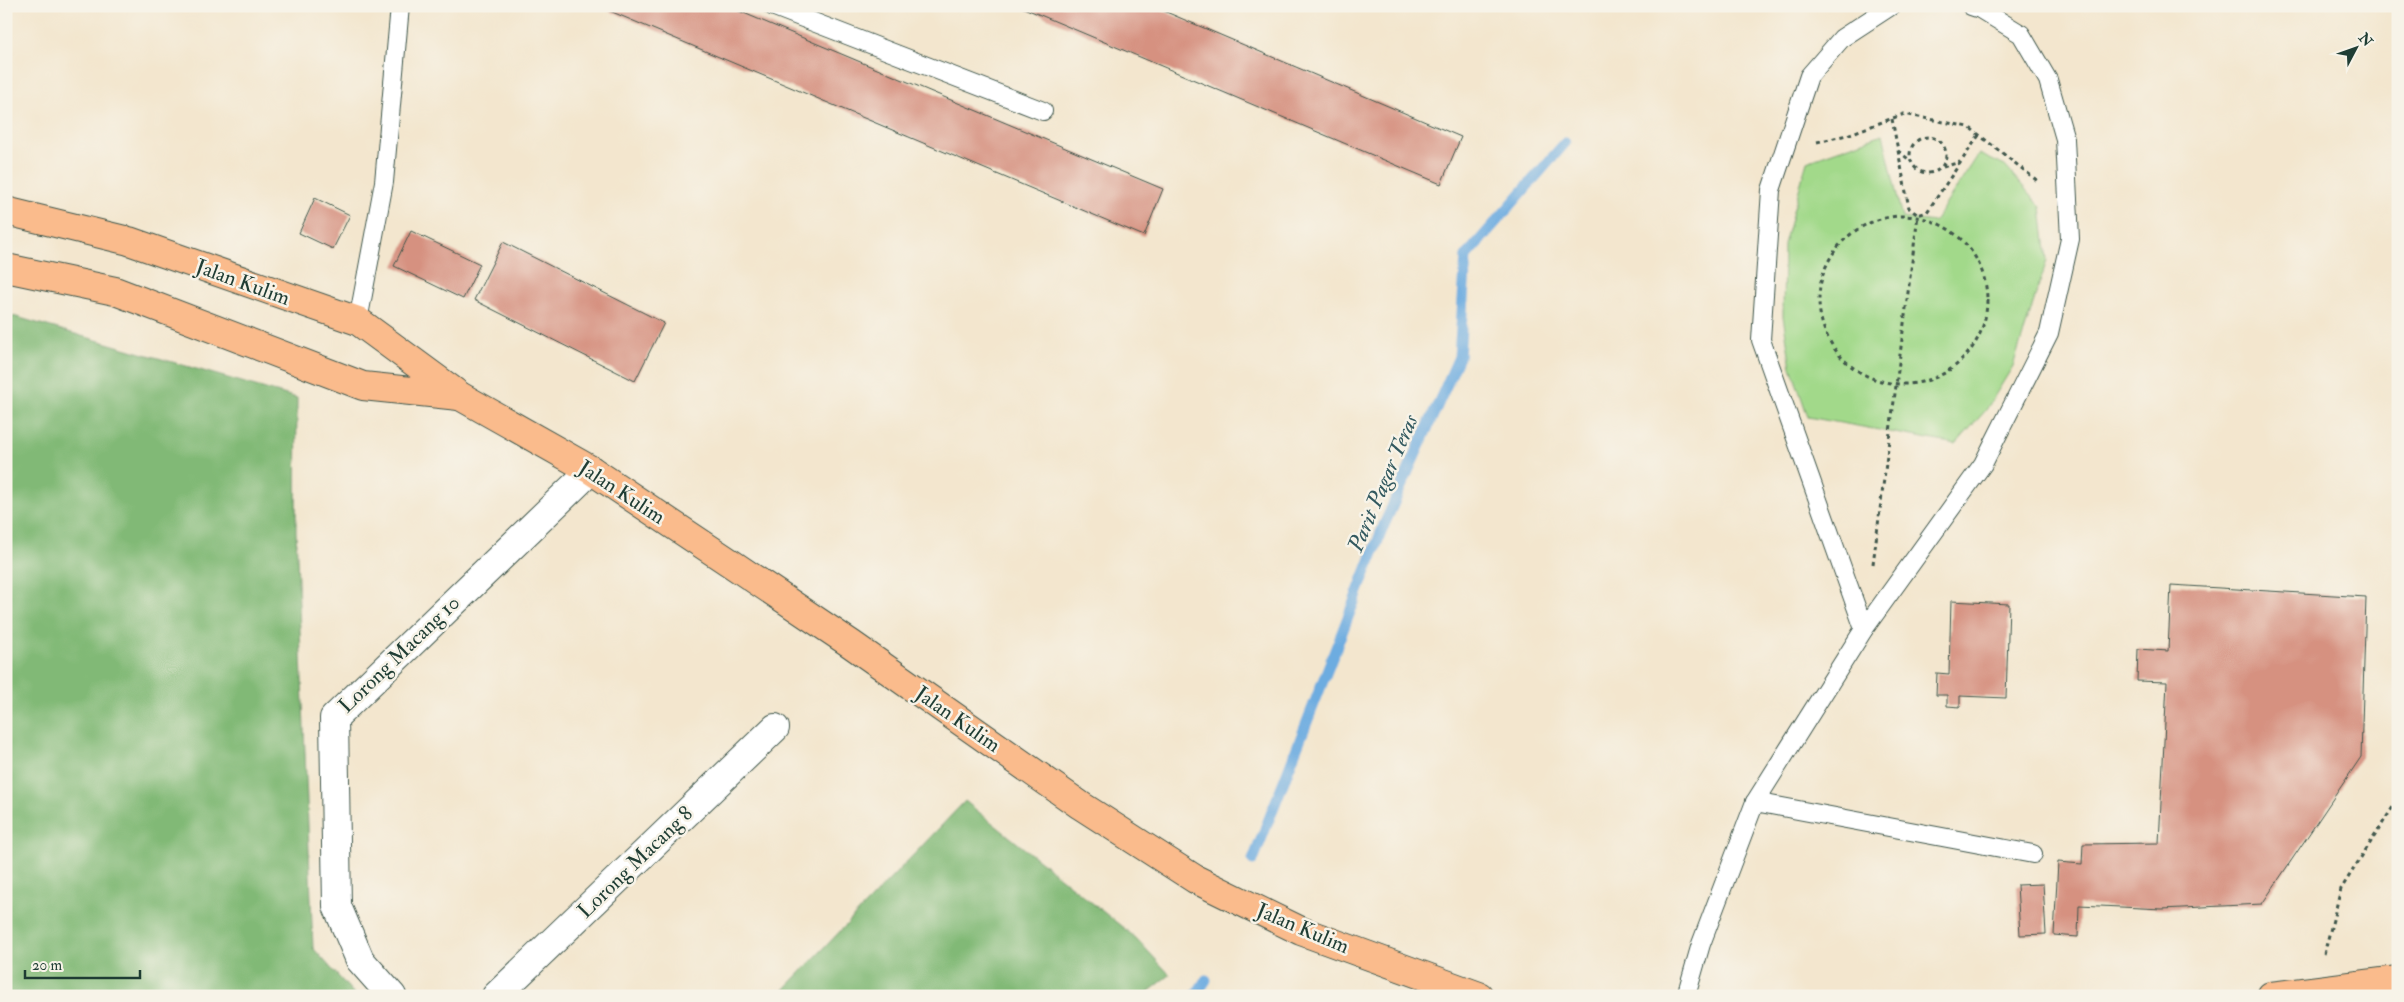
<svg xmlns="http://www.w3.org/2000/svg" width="2404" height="1002" font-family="'IM FELL Double Pica',serif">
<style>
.green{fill:#a2d98a;stroke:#608b5f}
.forest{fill:#81b976;stroke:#507b55}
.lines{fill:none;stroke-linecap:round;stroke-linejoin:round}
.stream{stroke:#6dace0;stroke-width:11}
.building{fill:#d69180}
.lane-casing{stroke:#3f564b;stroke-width:20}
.street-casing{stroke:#3f564b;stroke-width:30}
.primary-casing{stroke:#3f564b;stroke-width:30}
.path{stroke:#3f564b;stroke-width:3;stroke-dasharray:4 4;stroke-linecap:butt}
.lane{stroke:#fff;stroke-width:18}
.street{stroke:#fff;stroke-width:28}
.primary{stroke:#fabb8c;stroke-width:28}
.labels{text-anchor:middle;stroke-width:5;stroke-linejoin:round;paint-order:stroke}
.street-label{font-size:21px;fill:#1f3d34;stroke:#f7f3e8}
.water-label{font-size:22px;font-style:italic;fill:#32595f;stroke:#f7f3e8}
</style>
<rect width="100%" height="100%" fill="#f7f3e8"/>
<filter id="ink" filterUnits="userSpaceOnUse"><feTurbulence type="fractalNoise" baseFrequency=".02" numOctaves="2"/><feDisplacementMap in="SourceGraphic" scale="10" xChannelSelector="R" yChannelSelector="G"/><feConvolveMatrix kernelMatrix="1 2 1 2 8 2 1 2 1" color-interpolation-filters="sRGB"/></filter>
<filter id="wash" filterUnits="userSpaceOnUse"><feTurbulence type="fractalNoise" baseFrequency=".0096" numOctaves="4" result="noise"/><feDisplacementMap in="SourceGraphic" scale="20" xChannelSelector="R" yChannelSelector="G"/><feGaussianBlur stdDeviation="1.12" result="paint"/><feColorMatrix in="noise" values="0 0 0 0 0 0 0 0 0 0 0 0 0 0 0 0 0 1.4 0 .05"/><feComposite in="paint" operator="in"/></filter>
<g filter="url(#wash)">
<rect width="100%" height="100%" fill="#f3e6ce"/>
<!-- green -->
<path class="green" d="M1883,134l19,84 32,4 45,-68 26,12 36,41 6,53 -34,106 -27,44 -30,34 -148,-27 -17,-50 -8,-51 1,-72 23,-83z"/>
<!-- forest -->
<g class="forest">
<path d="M6,314l291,84 -1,134 17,416 43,48h-350z"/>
<path d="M965,801l171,137 34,37 -27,21h-365z"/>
</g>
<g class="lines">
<!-- stream -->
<g class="stream">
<path d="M1253,860l131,-335 75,-168 7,-101 99,-113"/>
<path d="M1195,996l11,-16"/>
</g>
</g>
<g id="blocks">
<!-- building -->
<g class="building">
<path d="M598,6h129l436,183 -19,47z"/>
<path d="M1019,6h133l309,131 -20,47z"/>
<path d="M315,198l35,17 -17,34 -34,-16z"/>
<path d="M411,231l69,33 -17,35 -69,-33z"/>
<path d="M503,242l161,81 -29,58 -161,-81z"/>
<path d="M2171,585l195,12 -5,160 -99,147 -100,5 -83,-4 -1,32 -24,-2 4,-73 24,2 1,-20 76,-1 8,-161 -30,-1 1,-32 30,2z"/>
<path d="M1951,601l58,3 -3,94 -46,-2v11l-13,-1v-11h-11l1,-22 12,1z"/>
<path d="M2043,884l3,50 -26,1 -3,-50z"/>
</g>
</g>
</g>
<g filter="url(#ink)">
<use href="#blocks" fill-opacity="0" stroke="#3f564b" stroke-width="1"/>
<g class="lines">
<!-- lane casing -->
<g class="lane-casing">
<g id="lane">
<path d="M772,6l271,105"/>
<path d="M358,321l26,-139 16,-176"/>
<path d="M1864,629l-103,-289 10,-150 38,-114 33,-38 49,-32"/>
<path d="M1755,802l278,52"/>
<path d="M1686,996l15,-52 54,-142 109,-173 119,-165 66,-131 21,-94 -5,-100 -17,-59 -27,-46 -41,-25 -9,-3"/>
</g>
</g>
<!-- street casing -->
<g class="street-casing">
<g id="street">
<path d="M392,996l-32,-36 -23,-54 -3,-188 257,-248"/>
<path d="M496,996l279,-268"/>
</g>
</g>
<!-- primary casing -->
<g class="primary-casing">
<g id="primary">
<path d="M6,211l123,30 229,80 102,75 131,74 141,94 119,80 229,161 115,74 106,52 178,65"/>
<path d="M6,268l109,23 248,95 96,10"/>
<path d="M2271,996l127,-16"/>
</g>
</g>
<!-- path -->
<g class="path">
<path d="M1892,119l17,89 9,7 9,-3 52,-77"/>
<circle cx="1928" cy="155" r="18"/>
<path d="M1817,142l30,-7 57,-21 65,13 70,55"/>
<path d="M1898,151l13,10"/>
<path d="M1943,167l17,-5"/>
<circle cx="1903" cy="300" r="84"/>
<path d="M1873,564l45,-349"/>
<path d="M2324,954l17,-65 57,-90"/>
</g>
<!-- lane -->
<use href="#lane" class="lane"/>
<!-- street -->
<use href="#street" class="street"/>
<!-- primary -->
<use href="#primary" class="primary"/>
</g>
</g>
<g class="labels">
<!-- street labels -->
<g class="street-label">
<text transform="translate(243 282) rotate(20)" y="7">Jalan Kulim</text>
<text transform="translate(622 492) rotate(33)" y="7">Jalan Kulim</text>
<text transform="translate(399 654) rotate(-44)" y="7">Lorong Macang 10</text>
<text transform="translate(958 719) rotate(35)" y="7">Jalan Kulim</text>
<text transform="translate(635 862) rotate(-44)" y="7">Lorong Macang 8</text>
<text transform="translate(1303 928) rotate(23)" y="7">Jalan Kulim</text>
</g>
<!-- water labels -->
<g class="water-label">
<text transform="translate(1382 483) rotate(-67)" y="8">Parit Pagar Teras</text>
</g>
</g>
<!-- margin -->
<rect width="2404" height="1002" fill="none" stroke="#f7f3e8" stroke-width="25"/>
<!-- north arrow -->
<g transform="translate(2356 48) rotate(49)" stroke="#f7f3e8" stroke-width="4" paint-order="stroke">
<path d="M0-4L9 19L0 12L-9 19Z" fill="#1f3d34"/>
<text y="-8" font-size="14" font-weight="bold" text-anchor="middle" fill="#1f3d34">N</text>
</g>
<!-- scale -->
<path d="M25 970v8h115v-8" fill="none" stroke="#1f3d34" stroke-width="2.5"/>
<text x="32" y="970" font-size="15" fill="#1f3d34" stroke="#f7f3e8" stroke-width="4" paint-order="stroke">20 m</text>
</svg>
